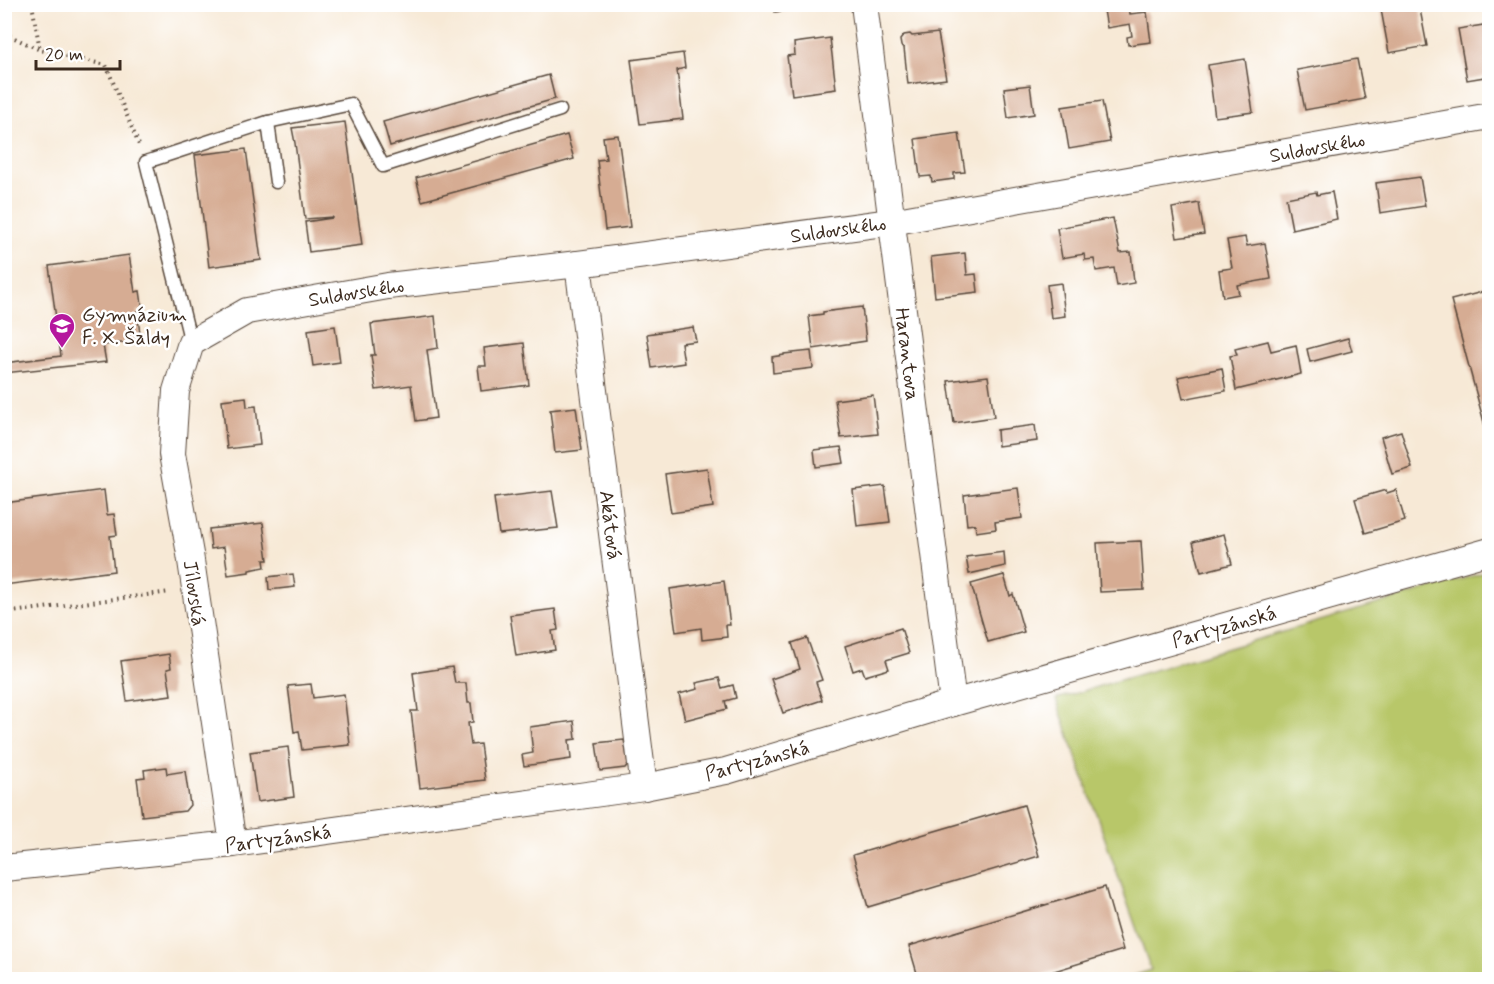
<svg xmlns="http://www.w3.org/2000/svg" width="1494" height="984" font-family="Mynerve,sans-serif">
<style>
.green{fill:#b8c769;stroke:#7a7844;stroke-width:1.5}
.building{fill:#d6ac93}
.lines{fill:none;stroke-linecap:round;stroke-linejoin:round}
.lane-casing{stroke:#57473a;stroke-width:15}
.street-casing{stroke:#57473a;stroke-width:28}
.path{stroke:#57473a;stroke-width:4;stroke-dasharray:1.5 4.5;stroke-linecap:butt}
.lane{stroke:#fff;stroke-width:12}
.street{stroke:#fff;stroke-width:26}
.labels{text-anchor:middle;stroke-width:5;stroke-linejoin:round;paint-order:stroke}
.street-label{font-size:20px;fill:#3b2a1e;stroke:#fff}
.poi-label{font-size:20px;fill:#3b2a1e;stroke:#fff;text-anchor:start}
</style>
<rect width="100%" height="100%" fill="#fff"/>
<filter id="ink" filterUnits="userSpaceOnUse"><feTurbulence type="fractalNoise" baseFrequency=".0167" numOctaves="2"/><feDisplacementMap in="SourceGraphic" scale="12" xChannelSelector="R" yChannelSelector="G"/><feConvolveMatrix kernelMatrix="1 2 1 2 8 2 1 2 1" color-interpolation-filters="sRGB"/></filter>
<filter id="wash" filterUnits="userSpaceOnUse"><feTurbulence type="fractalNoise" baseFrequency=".008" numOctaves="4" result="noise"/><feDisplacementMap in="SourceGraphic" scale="24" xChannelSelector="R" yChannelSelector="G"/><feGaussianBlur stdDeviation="1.35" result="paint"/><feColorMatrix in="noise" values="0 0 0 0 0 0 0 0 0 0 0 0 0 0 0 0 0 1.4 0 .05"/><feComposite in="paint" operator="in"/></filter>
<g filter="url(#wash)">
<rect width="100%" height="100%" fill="#f7e9d6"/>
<!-- green -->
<path class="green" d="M1489,571v408h-364l26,-9 -95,-271z"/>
<g id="blocks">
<!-- building -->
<g class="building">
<path d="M774,4h15l1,6 -15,2z"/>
<path d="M1103,4h25l2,10 17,-2 4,30 -23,3 -1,-8 5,-1 -2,-12 -23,4z"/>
<path d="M1380,4h39l8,42 -38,7z"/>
<path d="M1490,24v52l-23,4 -9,-51z"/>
<path d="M938,33l8,46 -38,5 -4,-36 -3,-2 -1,-6 4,-5 6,-1 2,2z"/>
<path d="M830,38l6,51 -44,6 -5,-39 8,-1 -1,-12z"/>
<path d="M683,53l2,15 -8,2 6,49 -43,5 -9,-64z"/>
<path d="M1245,59l8,53 -38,5 -7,-52z"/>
<path d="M1357,59l8,40 -60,11 -8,-40z"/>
<path d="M549,75l6,24 -165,47 -7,-24z"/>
<path d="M1030,85l4,29 -26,4 -4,-30z"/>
<path d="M1102,101l8,41 -41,7 -7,-42z"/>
<path d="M345,122l17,123 -53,7 -4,-30 27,-4v-1l-27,2 -10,-76 -3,-15z"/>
<path d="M959,133l6,39 -11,1v6l-22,3 -1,-6 -11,1 -5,-38z"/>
<path d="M567,135l7,24 -152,42 -6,-23z"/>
<path d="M618,135l12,92 -25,3 -8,-70 9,-1 -3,-22z"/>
<path d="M246,149l15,111 -52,7 -14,-112z"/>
<path d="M1420,177l5,29 -45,7 -4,-30z"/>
<path d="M1316,192l1,3 15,-3 5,27 -45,10 -6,-31z"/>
<path d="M1199,203l5,31 -27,4 -5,-30z"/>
<path d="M1113,218l7,35 11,-1 3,31 -17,3 -3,-18 -18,3 -2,-12 -9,1 -1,-6 -22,4 -5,-30z"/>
<path d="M1245,237l2,9 18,-3 6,36 -34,6 2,9 -16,3 -4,-27 13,-2 -5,-28z"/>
<path d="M965,253l2,22 9,-1 2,18 -43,5 -4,-40z"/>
<path d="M129,255l6,37 5,-1 3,20h-6l4,30 -38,4 3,17 -102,11v-10l57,-7 -12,-90z"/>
<path d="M1061,283l4,33 -14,2 -4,-33z"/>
<path d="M1490,290v151h-1l-38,-141z"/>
<path d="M862,307l4,34 -53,8 -4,-33 14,-2v-2z"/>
<path d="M435,316l3,32 -11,2 9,68 -20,3 -5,-36 -35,5 -5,-35h4l-4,-31z"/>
<path d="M335,326l5,36 -27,4 -5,-36z"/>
<path d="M693,327l3,14 -15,2 3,20 -32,5 -5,-34z"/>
<path d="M1348,338l4,13 -42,11 -3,-13z"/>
<path d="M1268,341l3,10 25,-6 5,29 -65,16 -6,-34 7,-1 -2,-6z"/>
<path d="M524,343l5,42 -48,6 -3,-25h8l-2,-18z"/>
<path d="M811,351l2,17 -40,5 -1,-16 12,-2v-1z"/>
<path d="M1222,368l4,23 -43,8 -5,-22z"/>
<path d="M988,376l6,41 -40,6 -6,-42z"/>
<path d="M873,395l5,39 -37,4 -6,-38z"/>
<path d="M246,397l1,10 9,-1 4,39 -33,4 -5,-49z"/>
<path d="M576,407l6,43 -27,3 -5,-43z"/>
<path d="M1035,425l2,16 -39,5 -1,-16z"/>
<path d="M1401,431l11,37 -20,6 -11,-37z"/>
<path d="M841,447l3,16 -28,4 -2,-17z"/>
<path d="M707,468l6,39 -42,6 -6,-39z"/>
<path d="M885,486l5,36 -33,4 -4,-36z"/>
<path d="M1018,488l4,30 -27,4 1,7 -20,3 -1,-8 -8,1 -3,-30z"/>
<path d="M104,490l3,25 7,-1 3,21 -7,1 4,35 -110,14v-82z"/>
<path d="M1386,490l1,3 9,-3 9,31 -40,12 -10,-34z"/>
<path d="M552,491l6,37 -59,6 -5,-36z"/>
<path d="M263,523l5,37h-4l1,7 -16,3v2l-21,3 -4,-28 -13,2 -2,-20z"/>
<path d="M1224,534l8,30 -31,8 -8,-30z"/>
<path d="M1141,541l3,49 -44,2 -3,-49z"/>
<path d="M1004,552l1,14 -36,8 -3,-17z"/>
<path d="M293,574l2,13 -26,3 -1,-13z"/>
<path d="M1004,575l6,21 3,-2 11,38 -36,10 -17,-58z"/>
<path d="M724,581l6,44h-4l1,12 -25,3 -1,-12 -25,4 -6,-43z"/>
<path d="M555,609l3,21 -6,1 3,19 -39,6 -6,-41z"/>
<path d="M901,628l8,25 -23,7 3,9 -24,7 -3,-8 -9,3 -8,-25z"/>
<path d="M807,638l15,42 -6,2 6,18 -39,13 -12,-34 29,-10 -8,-26z"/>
<path d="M169,654l2,14 -4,1 4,26 -44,6 -6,-40z"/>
<path d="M452,667l3,16h11l2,20h3l2,19 -5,1 3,22 9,-1 5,36 -65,8 -9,-77h7l-5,-38z"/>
<path d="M719,678l3,10 11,-3 3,13 -11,3 2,8 -42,11 -6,-26 19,-5 -2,-6z"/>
<path d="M311,684l2,14 31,-4 6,51 -48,5 -3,-19 -5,1 -6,-46z"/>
<path d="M574,721l2,18 -7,1 2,19 -47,7 -2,-11 11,-2 -3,-26z"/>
<path d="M624,740l4,24 -3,4 -25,3 -4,-28z"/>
<path d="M288,747l6,50 -37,5 -7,-50z"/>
<path d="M166,767l1,7 18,-3 5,34 -5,6 -43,5 -5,-38 8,-1 -1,-7z"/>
<path d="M1024,805l15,51 -171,51 -15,-52z"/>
<path d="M1105,887l18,63 -98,30h-106l-10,-34z"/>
</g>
</g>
</g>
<g filter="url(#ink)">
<use href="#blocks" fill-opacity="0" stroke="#57473a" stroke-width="1.5"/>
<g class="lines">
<!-- lane casing -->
<g class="lane-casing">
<g id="lane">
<path d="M268,122l83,-18 32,62 177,-56"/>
<path d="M191,343l-45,-181 122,-40 8,60"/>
</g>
</g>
<!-- street casing -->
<g class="street-casing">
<g id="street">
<path d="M864,4l89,699"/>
<path d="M578,264l66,523"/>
<path d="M233,844l-43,-290 -18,-100 4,-63 15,-48 56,-32 141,-25 190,-22 313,-42 599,-106"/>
<path d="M4,868l229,-24 411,-57 82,-16 227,-68 537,-152"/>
</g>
</g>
<!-- path -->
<g class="path">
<path d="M32,4l8,46"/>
<path d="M4,33l36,17 66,15 33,80"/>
<path d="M4,613l166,-21"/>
</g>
<!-- lane -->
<use href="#lane" class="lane"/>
<!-- street -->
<use href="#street" class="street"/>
</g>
</g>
<!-- icons -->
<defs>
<g id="school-pin" transform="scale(1.35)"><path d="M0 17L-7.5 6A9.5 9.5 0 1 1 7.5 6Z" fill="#b5179e" stroke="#fff"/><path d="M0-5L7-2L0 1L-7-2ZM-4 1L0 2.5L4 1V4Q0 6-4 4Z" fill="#fff"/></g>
</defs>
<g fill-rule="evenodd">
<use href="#school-pin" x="62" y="326"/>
</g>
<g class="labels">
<!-- street labels -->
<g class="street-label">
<text transform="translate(1317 147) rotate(-10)" y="7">Suldovského</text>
<text transform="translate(838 229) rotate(-8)" y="7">Suldovského</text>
<text transform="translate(356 292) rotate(-9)" y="7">Suldovského</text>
<text transform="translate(908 354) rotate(83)" y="7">Harantova</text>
<text transform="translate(611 525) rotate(83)" y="7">Akátová</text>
<text transform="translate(195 593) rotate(82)" y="7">Jílovská</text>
<text transform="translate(1224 626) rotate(-16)" y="7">Partyzánská</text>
<text transform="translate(757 760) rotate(-15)" y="7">Partyzánská</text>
<text transform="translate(278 838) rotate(-8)" y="7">Partyzánská</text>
</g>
<!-- poi labels -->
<g class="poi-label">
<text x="82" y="321">Gymnázium<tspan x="82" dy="23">F. X. Šaldy</tspan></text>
</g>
</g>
<!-- margin -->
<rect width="1494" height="984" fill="none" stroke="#fff" stroke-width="24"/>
<!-- scale -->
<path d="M36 60v9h84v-9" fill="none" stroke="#3b2a1e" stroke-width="3"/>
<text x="45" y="60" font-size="18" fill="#3b2a1e" stroke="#ffffff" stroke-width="4.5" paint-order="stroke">20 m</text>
</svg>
